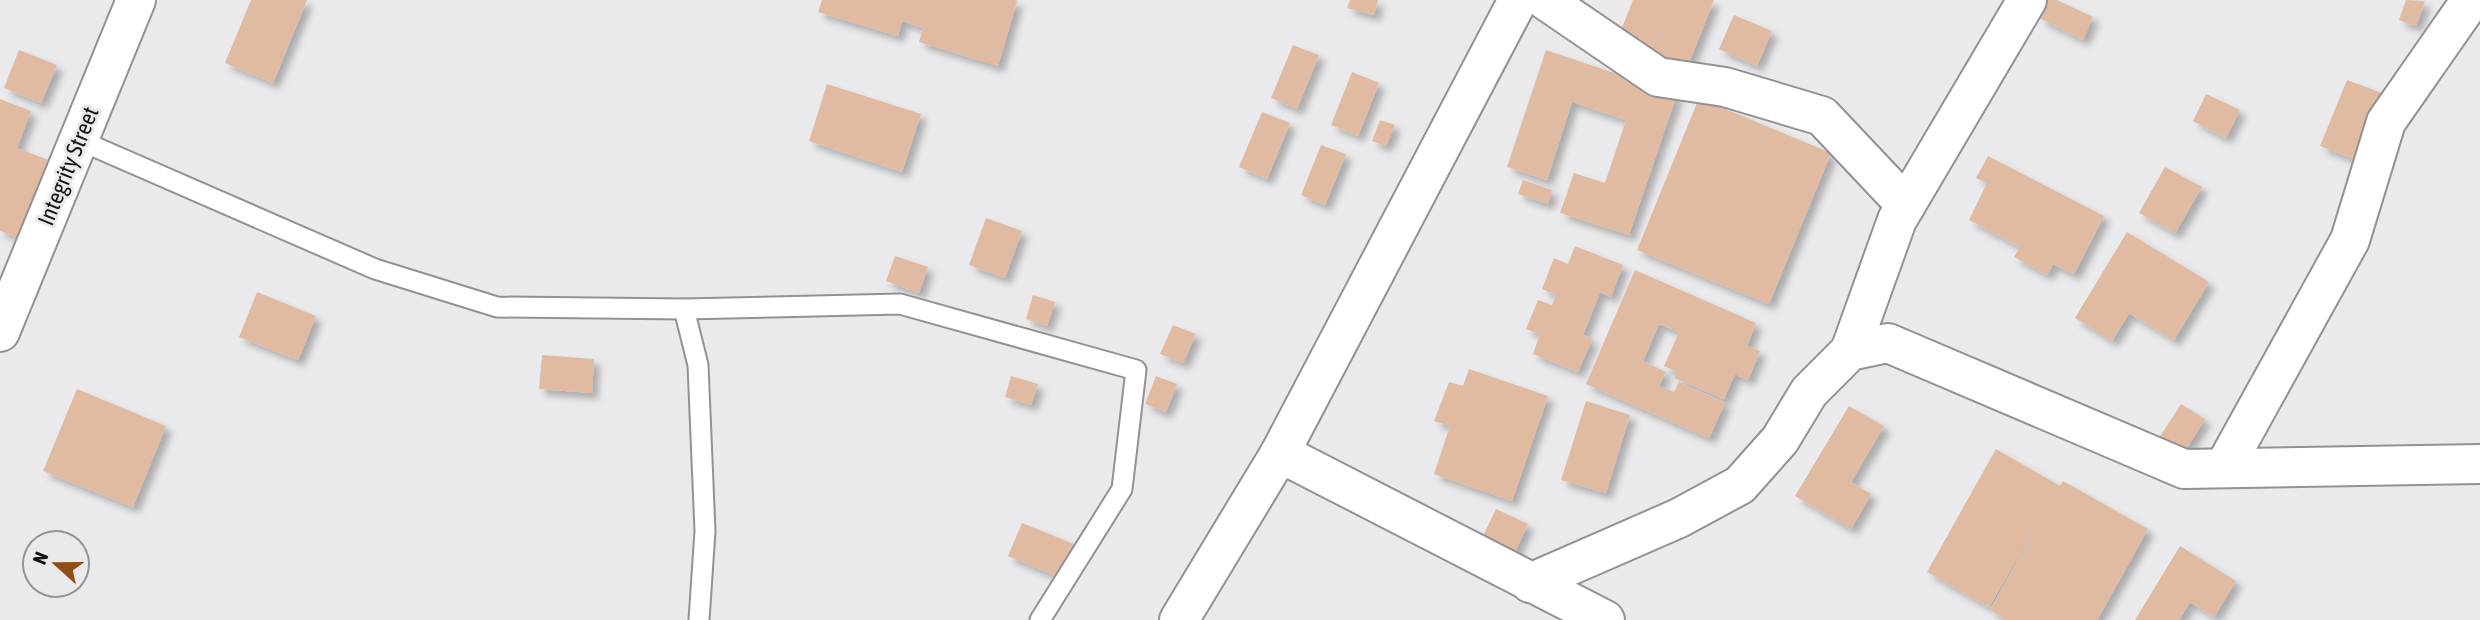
<svg xmlns="http://www.w3.org/2000/svg" width="2480" height="620" font-family="'Asap Condensed',sans-serif">
<style>
.building{fill:#e1baa2;filter:url(#shadow)}
.lines{fill:none;stroke-linecap:round;stroke-linejoin:round}
.service-casing{stroke:#929295;stroke-width:23}
.minor-casing{stroke:#929295;stroke-width:42}
.service{stroke:#fff;stroke-width:19}
.minor{stroke:#fff;stroke-width:38}
.labels{text-anchor:middle;stroke-width:6;stroke-linejoin:round;paint-order:stroke}
.street-label{font-size:23px;fill:#141415;stroke:#eaeaec}
</style>
<defs>
<filter id="shadow"><feDropShadow dx="6" dy="6" stdDeviation="3.5" flood-color="#0004"/></filter>
</defs>
<rect width="100%" height="100%" fill="#eaeaec"/>
<!-- building -->
<g class="building">
<path d="M251,0h56l-34,83 -48,-20z"/>
<path d="M822,0h193l2,1 -19,65 -79,-24 4,-14 -21,-7 -4,15 -80,-24z"/>
<path d="M1350,0h28l-4,15 -27,-7z"/>
<path d="M1633,0h81l-29,73 -57,-22 6,-16 -13,-5z"/>
<path d="M2048,0h9l36,17 -10,23 -44,-22z"/>
<path d="M2406,0l19,1 -9,25 -17,-6z"/>
<path d="M1734,15l38,16 -15,35 -38,-17z"/>
<path d="M1293,45l26,10 -22,54 -26,-11z"/>
<path d="M19,50l38,15 -16,38 -37,-15z"/>
<path d="M1546,50l131,44 -48,141 -69,-22 14,-40 31,10 21,-63 -54,-18 -25,78 -40,-13z"/>
<path d="M1352,72l27,11 -21,53 -27,-11z"/>
<path d="M2347,80l35,13 -26,67 -36,-14z"/>
<path d="M827,84l94,30 -19,58 -93,-31z"/>
<path d="M2206,94l34,16 -14,28 -33,-17z"/>
<path d="M1699,98l132,55 -62,151 -132,-54z"/>
<path d="M0,99l31,12 -14,37 31,12 -29,78 -19,-7z"/>
<path d="M1262,112l28,11 -23,56 -28,-12z"/>
<path d="M1380,120l15,5 -9,21 -14,-5z"/>
<path d="M1321,145l25,9 -21,51 -24,-10z"/>
<path d="M1988,156l116,60 -30,58 -21,-10 -6,11 -33,-18 6,-10 -51,-27 18,-37 -11,-5z"/>
<path d="M2165,167l37,20 -27,46 -36,-20z"/>
<path d="M1523,180l29,10 -4,14 -30,-10z"/>
<path d="M986,218l36,13 -17,47 -36,-13z"/>
<path d="M2127,232l82,50 -35,58 -45,-27 -17,28 -37,-23z"/>
<path d="M1575,246l48,19 -12,32 -11,-5 -17,43 9,4 -14,33 -45,-18 7,-20 -14,-5 12,-29 14,5 4,-10 -14,-6 12,-31 14,6z"/>
<path d="M895,256l33,11 -9,26 -33,-12z"/>
<path d="M1635,270l121,53 -9,23 13,5 -12,29 -13,-6 -11,25 -50,-21 3,-6 -13,-6 15,-34 -20,-8 -16,37 23,11 -7,14 15,6 5,-10 46,21 -16,35 -123,-54z"/>
<path d="M257,292l59,24 -18,44 -59,-23z"/>
<path d="M1033,295l22,7 -8,24 -21,-7z"/>
<path d="M1173,325l23,9 -13,29 -23,-9z"/>
<path d="M542,355l52,4 -2,34 -53,-4z"/>
<path d="M1469,369l79,27 -36,105 -78,-27 16,-48 -16,-5 15,-39 14,4z"/>
<path d="M1011,376l27,8 -7,21 -26,-8z"/>
<path d="M1156,376l21,8 -11,28 -21,-8z"/>
<path d="M77,389l89,37 -33,81 -90,-36z"/>
<path d="M1586,401l44,14 -24,78 -45,-13z"/>
<path d="M2181,404l24,15 -22,35 -24,-16z"/>
<path d="M1849,406l35,20 -33,56 20,12 -20,35 -56,-33z"/>
<path d="M1996,449l64,37 3,-5 85,48 -51,91h-90l-17,-10 68,-122 -69,119 -62,-35z"/>
<path d="M1496,509l32,15 -13,28 -33,-14z"/>
<path d="M1022,523l52,21 -13,34 -53,-22z"/>
<path d="M2180,546l56,35 -22,36 -24,-15 -11,18h-44z"/>
</g>
<g class="lines">
<!-- service casing -->
<g class="service-casing">
<g id="service">
<path d="M79,140l296,129 122,38 187,2 216,-5 236,66 -14,119 -82,131"/>
<path d="M684,309l14,56 7,166 -6,89"/>
</g>
</g>
<!-- minor casing -->
<g class="minor-casing">
<g id="minor">
<path d="M1545,0l113,77 67,10 97,29 84,89"/>
<path d="M0,332l136,-332"/>
<path d="M1850,351l47,-131 130,-220"/>
<path d="M1280,453l325,167"/>
<path d="M2224,468l126,-228 36,-118 85,-122"/>
<path d="M1530,583l149,-65 61,-33 40,-45 29,-48 41,-41 38,-8 296,126 296,-5"/>
<path d="M1179,620l101,-167 238,-453"/>
</g>
</g>
<!-- service -->
<use href="#service" class="service"/>
<!-- minor -->
<use href="#minor" class="minor"/>
</g>
<g class="labels">
<!-- street labels -->
<g class="street-label">
<text transform="translate(68 166) rotate(-68)" y="8">Integrity Street</text>
</g>
</g>
<!-- north arrow -->
<g transform="translate(56 564) rotate(291)"><circle r="33" fill="#eaeaec" stroke="#949496" stroke-width="2"/>
<path d="M0-5L12 26L0 18L-12 26Z" fill="#8e4f15"/>
<text y="-10" font-size="19" font-weight="bold" text-anchor="middle" fill="#141415">N</text>
</g>
</svg>
